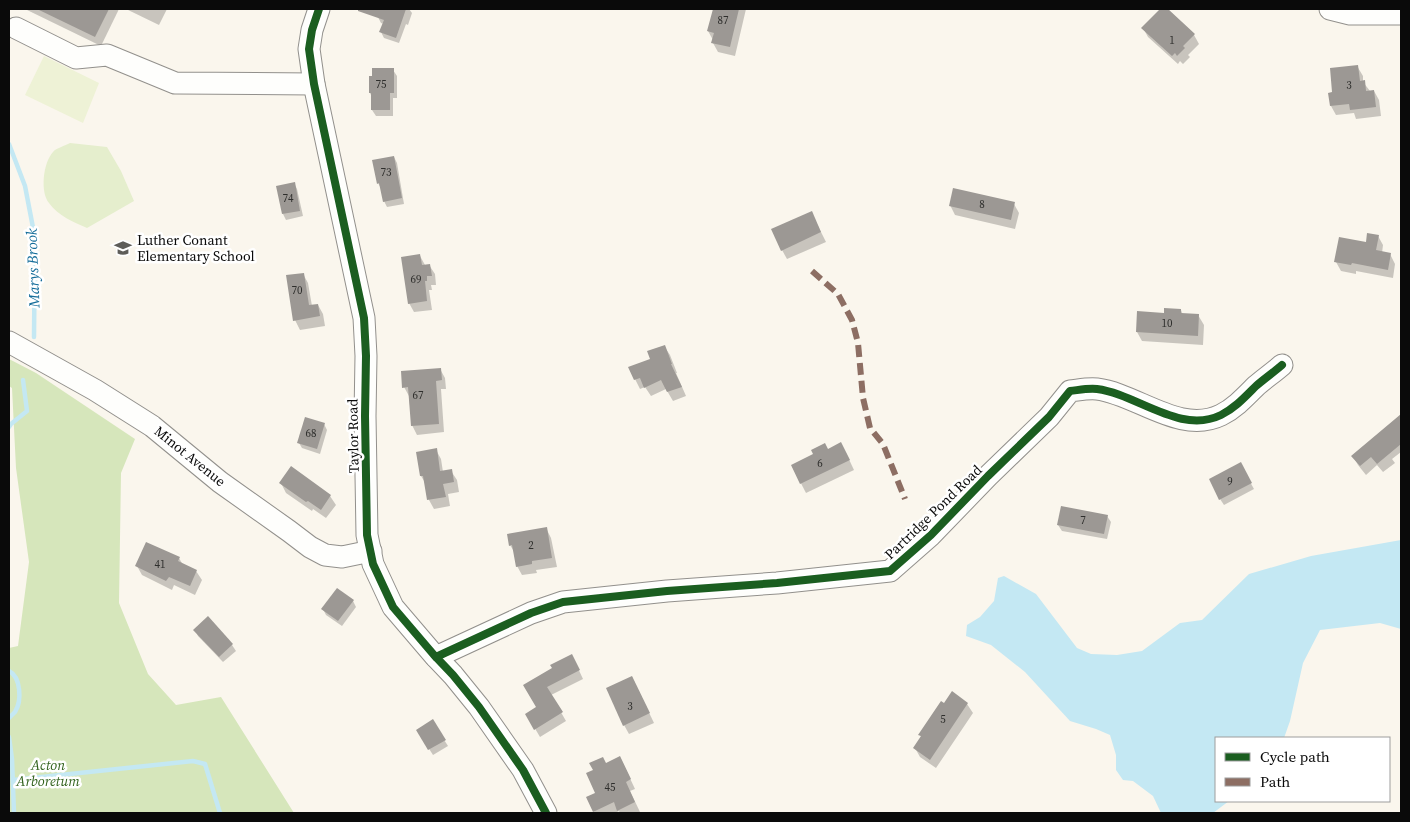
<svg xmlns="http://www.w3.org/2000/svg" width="1410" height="822" font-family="'Source Serif 4',serif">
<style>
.green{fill:#e5eecd}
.forest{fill:#d6e6bb}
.pitch{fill:#eef2d6}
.water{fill:#c4e8f3}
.shadow{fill:#0003}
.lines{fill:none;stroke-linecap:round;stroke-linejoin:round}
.stream{stroke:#c4e8f3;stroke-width:4.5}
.building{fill:#9c9894}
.minor-casing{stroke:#92908c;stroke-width:23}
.minor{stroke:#fefefc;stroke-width:21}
.quiet{stroke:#8d6e63;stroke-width:6;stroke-dasharray:12 6;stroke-linecap:butt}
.cycleway-casing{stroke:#fff;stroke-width:11}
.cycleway{stroke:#1b5e20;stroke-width:8}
.labels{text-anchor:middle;stroke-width:5;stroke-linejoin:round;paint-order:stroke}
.number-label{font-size:11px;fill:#2e2e2c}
.poi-label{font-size:14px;fill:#0a0a0a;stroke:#fff;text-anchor:start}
.street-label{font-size:14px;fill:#0a0a0a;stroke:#fff}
.park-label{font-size:14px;font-style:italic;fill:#31611c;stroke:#fff}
.water-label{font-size:15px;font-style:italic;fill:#156d9a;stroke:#fff}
</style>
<rect width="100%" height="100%" fill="#faf6ed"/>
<!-- green -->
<path class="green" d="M70,143l37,4 14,24 13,30 -47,27c-13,-6 -29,-12 -38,-25 -9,-11 -6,-40 4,-51 3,-4 12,-6 17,-9z"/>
<!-- forest -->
<path class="forest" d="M9,359l27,14 99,66 -14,34 -2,130 29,71 28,31 45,-8 73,116h-285v-165l9,-2 11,-84 -13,-94 -4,-80 -3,-2z"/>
<!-- pitch -->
<path class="pitch" d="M44,56l55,27 -16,40 -58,-28z"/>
<!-- water -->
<path class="water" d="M1401,540v89l-21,-6 -60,7 -17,33 -13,58 -6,17h-68v63h13l-16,12h-52l-8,-17 -20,-15 -10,-1 -7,-10v-15l-6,-20 -14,-6 -26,-8 -45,-49 -34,-27 -25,-9 1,-11 13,-8 14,-16 4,-23 6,-2 32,18 41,54 14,6 26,1 25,-4 38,-28 22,-3 47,-46 62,-18z"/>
<!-- shadow -->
<g class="shadow">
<path d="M25,9h94l-18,37z"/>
<path d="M126,9h41l-8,16z"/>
<path d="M377,9h32l3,4 -4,12 -2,-1 -7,19 -15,-5 -3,-6 3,-8 -3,-1 -3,-6 1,-5z"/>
<path d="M714,9h32l-11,47 -17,-4 -5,-9v-3l-5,-9z"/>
<path d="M1162,9h5l27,26 5,9 -11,11 2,2 -7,7 -3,-3 -2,3 -30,-27 -5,-9z"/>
<path d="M1357,66l6,10v6l7,9h4l5,9 2,16 -25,3 -2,-6 -18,2 -5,-9 -1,-12 4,-1z"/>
<path d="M393,70l4,6v22h-4v18h-17l-4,-6v-13l-2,-4z"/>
<path d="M394,157l3,6 7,41 -17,3 -3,-6 -2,-11 -4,-7z"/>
<path d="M294,183l3,6 6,27 -17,4 -3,-6z"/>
<path d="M1014,204l5,9 -4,16 -60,-14 -5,-10z"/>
<path d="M816,222l10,20 -39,17 -5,-9z"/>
<path d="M1378,236l5,9 -1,8 8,1 5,10 -2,14 -37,-7v3l-15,-3 -5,-9z"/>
<path d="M420,256l5,9h4l6,9 1,11h-5l1,5h-3l3,20 -18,2 -5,-9z"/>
<path d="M303,274l5,9 4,23 6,-1 5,9 2,12 -25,4 -5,-10z"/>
<path d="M1181,310l2,5h15l6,10 -1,20 -61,-4 -5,-9 1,-20 27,2z"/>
<path d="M664,346l6,9 7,18h-1l10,23 -13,5 -7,-12 -15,7 -6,-9 -5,2 -10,-20 22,-10z"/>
<path d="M440,369l5,9 1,11h-5l3,43 -27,3 -5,-10 -3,-29 -5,-9z"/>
<path d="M1401,416v36l-9,7 3,4 -12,9 -6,-7 -11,10 -8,-10 -5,-9z"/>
<path d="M324,424l3,6 -7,24 -18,-6 -3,-5z"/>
<path d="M436,450l5,9 2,13 8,-1 6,9 2,12 -11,2 2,12 -16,3 -5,-9 -3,-16 -5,-8z"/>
<path d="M828,450l18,3 8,17 -48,23 -14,-27z"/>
<path d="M1240,464l14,25 -30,16 -4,-6z"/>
<path d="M281,483l49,13 6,9 -10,13 -13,-9 -1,2 -26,-18z"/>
<path d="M1107,516l4,6 -4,17 -45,-8 -4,-6z"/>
<path d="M546,528l5,10 6,29 -21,3 1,3 -15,2 -5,-9 -2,-13 -5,-8z"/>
<path d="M179,558l4,7 13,6 6,9 -7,15 -21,-10 -2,5 -30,-15 -5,-9z"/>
<path d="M353,601l3,6 -14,19 -16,-11 -3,-6z"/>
<path d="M208,618l24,27 4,6 -13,11 -25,-26 -3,-6z"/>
<path d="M576,664l7,15 -32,16 15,26 -26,16 -13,-22 11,-7 -14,-22z"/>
<path d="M632,677l22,46 -25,11 -5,-9z"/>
<path d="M967,704l6,9 -37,55 -16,-11 -5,-9 7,-10 -2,-3 25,-30z"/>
<path d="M432,721l16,25 -15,9 -16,-25z"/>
<path d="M620,757l15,32 -5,2 10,21 -4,1h-16l-1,-2 -4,2h-20l-8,-16 10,-4z"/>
</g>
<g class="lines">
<!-- stream -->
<g class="stream">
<path d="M9,144l16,42 10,52 -1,99"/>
<path d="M9,427l2,-3 16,-13 -4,-31"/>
<path d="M9,671c12,6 13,30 6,41 -2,2 -4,4 -6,6"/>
<path d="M9,737l3,22 2,54"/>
<path d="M13,780l180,-19 12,3 15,49"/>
</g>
</g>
<!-- building -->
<g class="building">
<path d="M37,9h72l-14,28z"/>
<path d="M358,9h48l-10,29 -17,-6 5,-12 -26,-9z"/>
<path d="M713,9h26l-9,38 -19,-4 3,-10 -7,-2z"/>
<path d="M1160,9h8l27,25 -12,12 2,2 -8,8 -2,-3 -3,3 -31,-28z"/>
<path d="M1358,65l2,16 5,-1 1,11 8,-1 2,17 -26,3 -1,-6 -19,2 -2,-13 4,-1 -2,-24z"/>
<path d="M372,68h22v25h-4v17h-19v-17h-2v-17h3z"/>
<path d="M394,156l8,42 -19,4 -4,-19 -2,1 -5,-24z"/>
<path d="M295,182l5,29 -18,3 -6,-28z"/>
<path d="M953,188l62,14 -4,18 -62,-14z"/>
<path d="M812,211l9,21 -40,19 -10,-22z"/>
<path d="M1367,233l12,2 -3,15 15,3 -3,17 -36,-7 -1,2 -17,-3 5,-25 27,5z"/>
<path d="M420,254l2,11 8,-1 2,12h-5v5h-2l2,20 -19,3 -7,-47z"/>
<path d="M304,273l5,32 9,-1 2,12 -27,5 -7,-46z"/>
<path d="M1164,308l17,1v4l18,1 -1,22 -62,-4 1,-21 27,2z"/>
<path d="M665,345l7,19h-1l11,23 -15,5 -6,-12 -17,8 -4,-10 -6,2 -6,-13 22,-8 -3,-8z"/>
<path d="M441,368l1,12 -6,1 3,43 -28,2 -3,-39 -6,1 -1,-17z"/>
<path d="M1401,414v30l-24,20 -6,-7 -11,9 -9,-10z"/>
<path d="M305,417l20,6 -8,26 -20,-6z"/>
<path d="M841,442l9,18 -50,24 -9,-19 22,-11 -2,-4 14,-7 3,6z"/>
<path d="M437,448l3,23 12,-2 2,13 -11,2 3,13 -19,3 -4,-24h-3l-4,-24z"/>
<path d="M1241,462l11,21 -33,17 -10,-21z"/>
<path d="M291,466l40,29 -10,15 -13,-9 -2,1 -27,-19z"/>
<path d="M1061,506l47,9 -4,19 -47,-9z"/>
<path d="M547,527l5,31 -20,3v3l-16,3 -4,-22 -3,1 -2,-12z"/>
<path d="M146,542l34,15 -2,4 19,9 -7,16 -21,-9 -3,4 -31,-15z"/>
<path d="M337,588l17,12 -16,21 -17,-12z"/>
<path d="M208,616l25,28 -14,13 -26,-27z"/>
<path d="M572,654l8,16 -33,17 16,25 -29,18 -9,-16 11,-7 -13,-22 29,-17 -2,-3z"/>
<path d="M632,676l18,37 -27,13 -17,-38z"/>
<path d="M952,691l16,12 -38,57 -17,-12 8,-12 -3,-1 23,-34 3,2z"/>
<path d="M433,719l13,21 -18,10 -12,-20z"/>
<path d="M620,756l11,23 -5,3 9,20 -18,9 -3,-9 -21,10 -7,-15 9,-4 -9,-20 7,-3 -4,-7 14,-6 3,6z"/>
</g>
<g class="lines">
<!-- minor casing -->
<g class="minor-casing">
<g id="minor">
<path d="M319,9l-7,21 -3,19 5,35 50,234 2,38 -1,60 2,119 6,29 20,43 41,48 19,20 26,32 44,63 23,43"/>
<path d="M1330,9l20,5h51"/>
<path d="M16,28l60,30 31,-3 68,28 139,1"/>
<path d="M9,342l86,48 57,36 68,56 69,49 21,16 15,8 17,2 29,-6"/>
<path d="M436,657l95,-44 32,-11 104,-11 110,-8 113,-12 41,-36 57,-59 61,-59 21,-26c9,-1 18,-3 27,-2 40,5 83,46 124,26 14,-7 24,-18 35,-29 8,-7 18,-14 26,-21"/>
</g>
</g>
<!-- minor -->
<use href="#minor" class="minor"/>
<!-- quiet -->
<path class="quiet" d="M812,271l26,23 14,26 6,23 5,55 7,30 13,16 22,55"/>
<!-- cycleway casing -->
<g class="cycleway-casing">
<g id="cycleway">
<path d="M319,9l-7,21 -3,19 5,35 50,234 2,38 -1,60 2,119 6,29 20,43 41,48 19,20 26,32 44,63 23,43"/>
<path d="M436,657l95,-44 32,-11 104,-11 110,-8 113,-12 41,-36 57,-59 61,-59 21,-26c9,-1 18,-3 27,-2 40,5 83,46 124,26 14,-7 24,-18 35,-29 8,-7 18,-14 26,-21"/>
</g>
</g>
<!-- cycleway -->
<use href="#cycleway" class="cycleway"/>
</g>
<!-- icons -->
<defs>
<g id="school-bare" transform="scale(1.35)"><path d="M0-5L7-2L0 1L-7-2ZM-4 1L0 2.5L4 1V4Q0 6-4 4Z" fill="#5e5d59" stroke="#fff" stroke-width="2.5" paint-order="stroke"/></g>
</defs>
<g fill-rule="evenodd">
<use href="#school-bare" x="123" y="248"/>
</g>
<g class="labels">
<!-- number labels -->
<g class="number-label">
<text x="723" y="24">87</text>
<text x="1172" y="44">1</text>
<text x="381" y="88">75</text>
<text x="1349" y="89">3</text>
<text x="386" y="176">73</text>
<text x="288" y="202">74</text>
<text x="982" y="208">8</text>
<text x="416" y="283">69</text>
<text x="297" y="294">70</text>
<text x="1167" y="327">10</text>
<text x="418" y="399">67</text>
<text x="311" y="437">68</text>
<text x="820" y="467">6</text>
<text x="1230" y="485">9</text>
<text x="1083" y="524">7</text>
<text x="531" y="549">2</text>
<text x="160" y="568">41</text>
<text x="630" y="710">3</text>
<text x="943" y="723">5</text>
<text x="610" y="791">45</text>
</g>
<!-- poi labels -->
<g class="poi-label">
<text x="137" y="245">Luther Conant<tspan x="137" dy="16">Elementary School</tspan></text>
</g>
<!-- street labels -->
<g class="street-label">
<text transform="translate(353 436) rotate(-91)" y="5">Taylor Road</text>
<text transform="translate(190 456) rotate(39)" y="5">Minot Avenue</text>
<text transform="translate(933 512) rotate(-44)" y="5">Partridge Pond Road</text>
</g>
<!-- park labels -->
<g class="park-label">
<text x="48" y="770">Acton<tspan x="48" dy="16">Arboretum</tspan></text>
</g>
<!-- water labels -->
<g class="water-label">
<text transform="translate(33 268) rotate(-92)" y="5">Marys Brook</text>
</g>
</g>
<!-- border -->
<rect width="1410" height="822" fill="none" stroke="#0a0a0a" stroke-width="20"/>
<!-- legend -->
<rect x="1215" y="737" width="175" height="65" fill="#ffffff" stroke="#9d9d9d"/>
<rect x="1225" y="753" width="25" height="8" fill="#1b5e20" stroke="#9d9d9d"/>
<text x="1260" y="762" font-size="15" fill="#0a0a0a">Cycle path</text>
<rect x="1225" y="778" width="25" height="8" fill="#8d6e63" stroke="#9d9d9d"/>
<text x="1260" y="787" font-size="15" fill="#0a0a0a">Path</text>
</svg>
